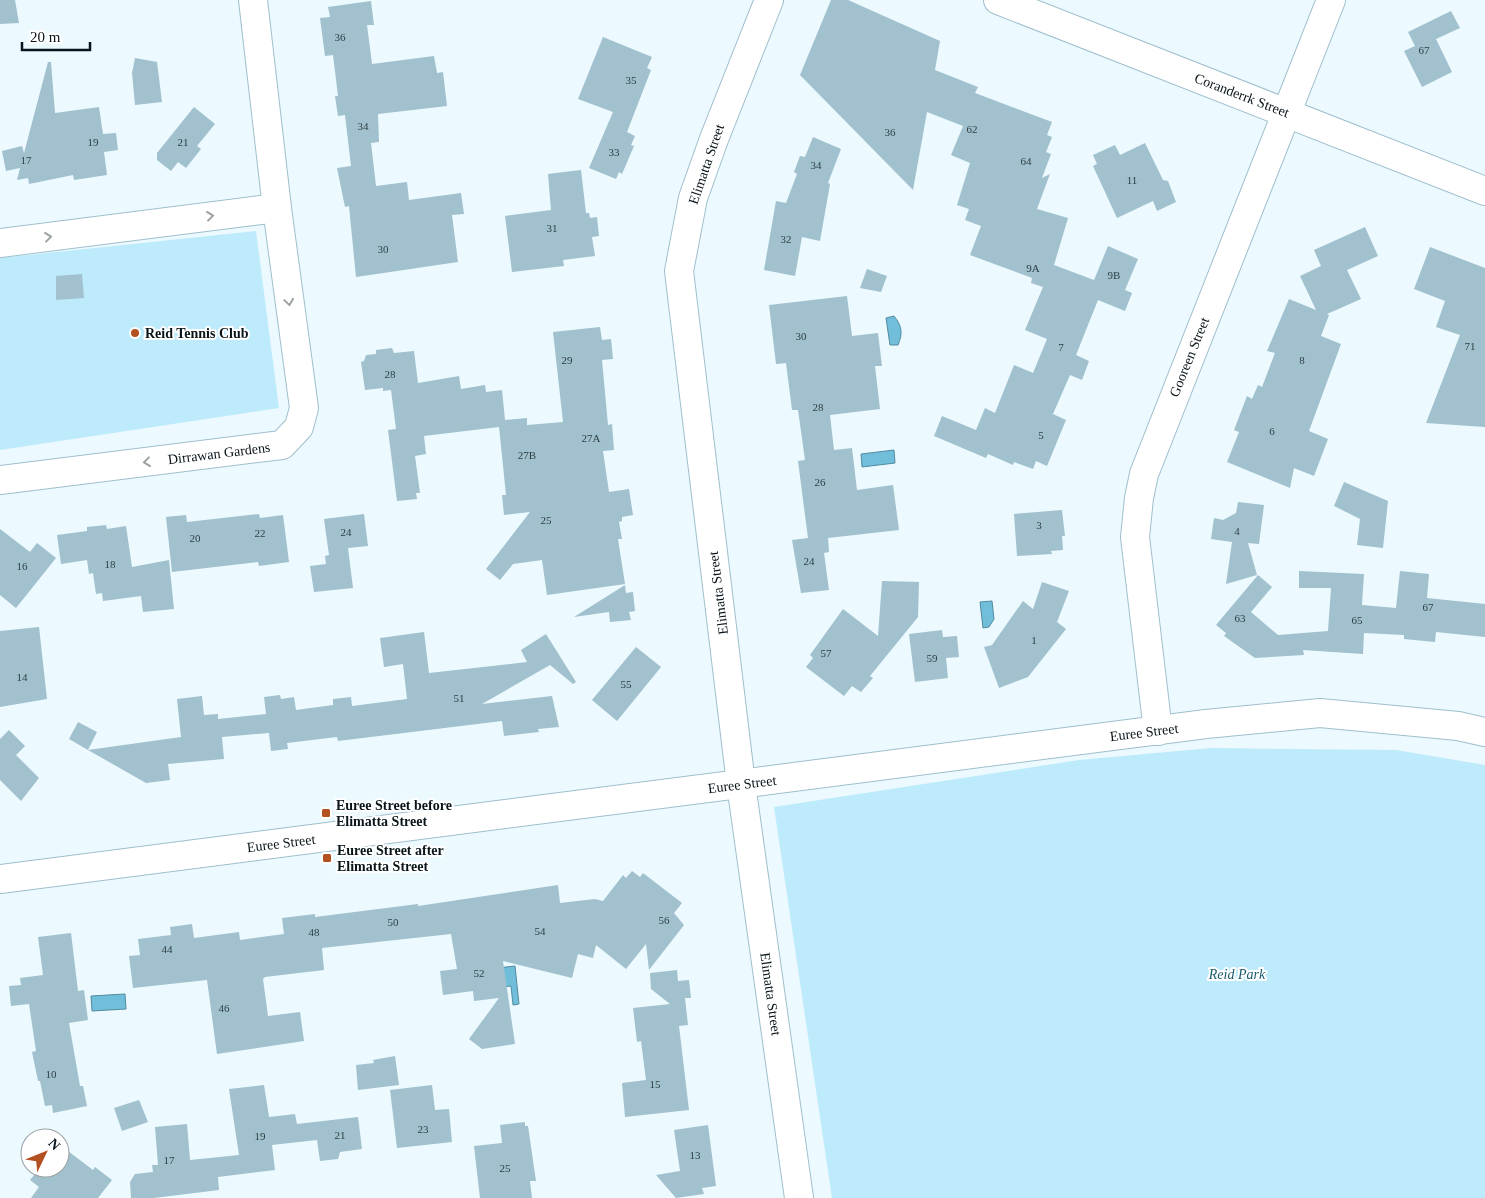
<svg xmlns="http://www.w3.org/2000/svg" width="1485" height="1198" font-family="'Times New Roman',serif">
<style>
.green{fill:#bdebfc}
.water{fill:#71beda;stroke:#528ba0}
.building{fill:#a0c1cd}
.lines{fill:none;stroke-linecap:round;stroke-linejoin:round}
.minor-casing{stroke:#9fbfcc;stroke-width:30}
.minor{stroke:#fff;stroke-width:28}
.oneway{stroke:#9ca1a3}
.poi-dot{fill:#b4501f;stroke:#fff;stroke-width:2}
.labels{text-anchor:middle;stroke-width:4;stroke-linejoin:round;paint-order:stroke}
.number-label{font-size:11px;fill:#2e3f46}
.street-label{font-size:14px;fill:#081419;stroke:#fff}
.poi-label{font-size:14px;font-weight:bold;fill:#081419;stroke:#fff;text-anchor:start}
.park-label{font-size:14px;font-style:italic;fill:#1a596d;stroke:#fff}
</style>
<rect width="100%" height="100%" fill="#ecf9fe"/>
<!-- green -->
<g class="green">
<path d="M256,231l23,177 -279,42v-192z"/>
<path d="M1211,748l185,2 89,15v433h-653l-58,-391 305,-47z"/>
</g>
<!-- water -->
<g class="water">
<path d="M894,316c8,10 9,17 4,29h-8l-4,-27z"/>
<path d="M894,450l1,13 -33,4 -1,-13z"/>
<path d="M992,601l2,18 -5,8 -6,1 -3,-26z"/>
<path d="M515,966l4,38 -6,1 -2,-19 -11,1 -3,-19z"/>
<path d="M125,994l1,15 -34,2 -1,-15z"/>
</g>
<!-- building -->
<g class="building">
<path d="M0,0h15l4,23 -19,1z"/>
<path d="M831,0h17l92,41 -5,29 43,17 -3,6 77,29 -5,13 5,2 -6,15 5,2 -9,24 8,-4 -13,35 31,9 -14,47 40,15 14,-34 30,13 -13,31 7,3 -7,18 -27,-11 -22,55 13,6 -7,19 -12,-5 -17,39 13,6 -19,46 -11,-5 -3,8 -19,-7 -1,3 -25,-11 -2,4 -52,-22 8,-20 34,14 9,-22 10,5 19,-48 19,8 14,-34 -22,-9 18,-43 -12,-4 1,-5 -62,-23 11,-29 -16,-6 4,-11 -12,-4 13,-42 -19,-8 12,-29 -36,-14 -14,78 -113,-115z"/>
<path d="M371,1l3,24h-7l5,39 62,-8 3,17 6,-1 4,34 -69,8 1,28 -8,1 5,43 31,-4 2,18 52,-7 3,21 -12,1 6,47 -102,15 -7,-71 -4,1 -8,-39 14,-2 -6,-51 -7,1 -3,-20h3l-5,-41 -8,1 -5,-38 10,-1 -2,-10z"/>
<path d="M1451,11l9,17 -24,11 16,33 -30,15 -18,-36 11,-5 -7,-14z"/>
<path d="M603,37l49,20 -5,11 4,2 -24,62 8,4 -4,9 3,1 -12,28 -3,-2 -3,7 -27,-11 24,-56 -35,-13z"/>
<path d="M135,58l22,4 5,40 -27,3 -3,-32z"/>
<path d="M48,62h3l4,51 44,-6 4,27 13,-1 2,17 -14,2 3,23 -33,5 -1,-5 -44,9 -1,-6 -11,2 3,-12 -14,3 -4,-20 20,-5 2,7z"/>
<path d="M194,107l21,17 -18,22 4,3 -15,19 -8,-6 -7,9 -14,-11v-7z"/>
<path d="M813,137l28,12 -13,34 2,1 -10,57 -18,-4 -7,39 -31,-6 12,-69 10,2 11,-29 -3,-2 6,-16 5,1z"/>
<path d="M1145,143l18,37 5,1 8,21 -19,9 -4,-10 -36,17 -24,-52 4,-2 -4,-9 22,-10 5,10z"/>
<path d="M581,170l5,43h3l1,5 7,-1 2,19 -7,1 3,19 -32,4 1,6 -52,6 -7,-56 46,-6 -3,-36z"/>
<path d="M1365,227l13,29 -31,14 14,29 -34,15 2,1 -8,21 20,8 -32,87 19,8 -14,37 -20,-8 -4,20 -63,-26 12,-30 -5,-2 13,-34 5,3 6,-14 4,2 13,-34 -8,-2 22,-52 27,11 -16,-34 21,-10 -7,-16z"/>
<path d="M1430,247l55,21v159l-59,-4 34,-88 -24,-8 9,-26 -31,-12z"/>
<path d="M867,269l20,7 -6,16 -21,-4z"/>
<path d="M82,274l2,24 -28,2v-24z"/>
<path d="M847,296l5,40 26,-3 4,33h-7l5,43 -50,6 4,35 18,-2 5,42 36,-5 6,45 -71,8 1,14 -5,1 5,37 -28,3 -9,-53 16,-2 -10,-77 7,-1 -7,-50h-6l-6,-47 -10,1 -7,-59z"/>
<path d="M600,327l2,13 9,-1 2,20 -11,1 6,65 4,-1 2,26 -11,1 6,41 20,-3 4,26 -11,2v4l-3,1 3,17h-4l7,45 -78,11 -5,-35 -29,4 -13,16 -14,-11 44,-57 -26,3 -2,-20h4l-7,-68 -75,9 2,18 -11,2 5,37h-4l1,6 -20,2 -9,-71 8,-1 -5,-39 -8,1v-3l-18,2 -4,-28 3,-1 2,-6 10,-1v-4l16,-2 2,5 20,-2 4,32 41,-7 2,13 24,-4 1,7 16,-2 3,30 22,-2v7l36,-3 -10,-90z"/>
<path d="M1344,482l44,19 -5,47 -26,-3 3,-26 -26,-13z"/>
<path d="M1238,502l26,3 -5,39 -11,-1 9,32 -31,9 6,-42 -21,-3 3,-21 9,2 13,-7z"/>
<path d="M1062,510l3,26h-3l1,14 -12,1 1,3 -35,2 -3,-42z"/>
<path d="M259,514l1,4 23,-3 6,47 -30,4 -1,-4 -86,10 -6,-55 20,-2 1,7z"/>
<path d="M364,514l4,32 -20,2 5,40 -39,4 -4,-26 16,-2 -1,-8 4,-1 -5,-36z"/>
<path d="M106,525l1,4 19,-3 6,41 37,-7 5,49 -31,3 -2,-16 -38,5 -1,-8 -6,1 -3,-21 -4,1 -2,-14 -26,4 -4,-29 30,-4v-4z"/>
<path d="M0,529l30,23 7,-9 19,15 -40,50 -16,-13z"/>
<path d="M1299,571l65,3 -2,31 34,3 4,-37 29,3 -2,24 58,6v33l-49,-5 -1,10 -31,-3v-4l-40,-2 -1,21 -60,-4 1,5 -49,3 -31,-22 2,-3 -10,-8 42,-50 14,12 -21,25 27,23 50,-4 3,-43h-32z"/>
<path d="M882,581l37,1 -1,35 -48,59 3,2 -12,14 -9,-6 -8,10 -38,-29 7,-9 -3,-3 33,-46 35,27z"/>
<path d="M1042,582l27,9 -12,31 9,7 -38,48 -29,11 -15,-41 8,-2 31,-44 10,8z"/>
<path d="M625,585l1,8 7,-1 2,19 -6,1 2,8 -21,2 -1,-10 -35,5z"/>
<path d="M39,627l8,72 -47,8v-76z"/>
<path d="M942,630l1,7 14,-1 2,21 -13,1 2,20 -33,4 -6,-48z"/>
<path d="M424,632l5,41 98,-11 -6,-12 25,-16 30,48 -3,2 -23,-19 -68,39 70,-8 7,31 -21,2 1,3 -35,4 -2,-15 -164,20 -1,-4 -50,6 1,6 -17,2 -2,-18 -47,4 2,22 -56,5 2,16 -24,3 -58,-33 93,-13 -4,-38 25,-3 2,19 14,-1v5l48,-5 -2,-17 16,-2 1,4 13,-2 2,13 37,-5v-6l18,-2 1,9 55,-7 -4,-35 -19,3 -4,-29z"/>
<path d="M636,647l25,20 -44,54 -25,-21z"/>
<path d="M78,722l19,10 -9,18 -19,-11z"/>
<path d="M9,730l16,16 -9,9 23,23 -18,23 -21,-21v-41z"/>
<path d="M632,871l8,6 3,-4 39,30 -8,10 10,12 -35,45 -3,-26 -20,25 -30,-24 -3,13 -15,-4 -6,24 -69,-17 12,83 -33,5 -13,-10 30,-41 -25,3 -1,-10 -30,4 -3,-24 17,-2 -6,-35 -129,14 2,22 -59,7 -2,2 5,37 32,-4 4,29 -87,13 -10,-74 -74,8 -4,-32 11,-1 -2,-16 33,-4 -1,-8 22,-3 2,14 45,-6 1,8 44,-6 -2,-16 33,-4v3l103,-13v2l140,-21 2,18 35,-4 8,2 20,-26 3,3z"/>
<path d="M71,933l7,58 6,-1 4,30 -19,3 11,63h3l4,20 -34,7 -1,-8 -7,1 -5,-25h-2l-6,-29 4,-1 -7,-47 -18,2 -2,-20 12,-1 -1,-7 23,-3 -5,-38z"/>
<path d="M677,970l1,11 11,-1 2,18h-6l3,27 -9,1 10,84 -64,7 -3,-34 24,-3 -5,-39 -4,1 -4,-34 37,-4 -19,-15 -1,-16z"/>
<path d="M395,1056l4,29 -41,5 -2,-25 18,-2 -1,-3z"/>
<path d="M264,1085l5,32 26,-3 2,10 61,-7 4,32 -22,3 -2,7 -18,2 -3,-21 -45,5 3,25 -57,7 1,13 -65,8h-23l-1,-16 5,-8 18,-2 -1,-7h6l-3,-38 32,-3 3,36 49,-5 -10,-66z"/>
<path d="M432,1085l3,25 14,-1 3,33 -55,6 -7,-58z"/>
<path d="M139,1100l9,22 -26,9 -8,-23z"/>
<path d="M525,1122v4h3l8,55h-6l2,17h-52l-6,-52 28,-3 -2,-18z"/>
<path d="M708,1125l8,61 -14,2 2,6 -28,4 -20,-23 24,-4 -6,-41z"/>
<path d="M60,1145l33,25 2,-3 17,13 -14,18h-67l8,-11 -9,-7 10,-12h20z"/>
</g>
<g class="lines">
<!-- minor casing -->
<g class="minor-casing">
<g id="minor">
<path d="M253,0l24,208"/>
<path d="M769,0l-55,139 -21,59 -14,73 62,513 58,414"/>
<path d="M998,0l487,191"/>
<path d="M0,243l277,-35 27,200 -5,19 -17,18 -282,35"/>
<path d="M1158,731l-23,-194 4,-39 5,-24 187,-474"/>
<path d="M0,879l1206,-155 114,-11 138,13 27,6"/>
</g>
</g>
<!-- minor -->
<use href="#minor" class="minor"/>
</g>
<!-- one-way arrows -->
<defs><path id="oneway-chevron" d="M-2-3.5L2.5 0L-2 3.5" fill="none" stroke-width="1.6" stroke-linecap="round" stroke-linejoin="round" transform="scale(1.25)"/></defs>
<g class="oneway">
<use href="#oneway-chevron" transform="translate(210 216) rotate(-7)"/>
<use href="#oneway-chevron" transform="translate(48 237) rotate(-7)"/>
<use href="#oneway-chevron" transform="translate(289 302) rotate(82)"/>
<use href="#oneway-chevron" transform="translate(147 462) rotate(173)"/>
</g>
<!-- markers -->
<g class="poi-dot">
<circle cx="135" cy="333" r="5"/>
<rect x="321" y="808" width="10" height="10" rx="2.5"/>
<rect x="322" y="853" width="10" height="10" rx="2.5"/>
</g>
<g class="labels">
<!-- number labels -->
<g class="number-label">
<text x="340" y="41">36</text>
<text x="1424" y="54">67</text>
<text x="631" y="84">35</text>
<text x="363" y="130">34</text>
<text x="972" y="133">62</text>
<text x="890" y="136">36</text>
<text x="93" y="146">19</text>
<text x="183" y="146">21</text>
<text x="614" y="156">33</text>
<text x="26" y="164">17</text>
<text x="1026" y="165">64</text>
<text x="816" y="169">34</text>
<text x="1132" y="184">11</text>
<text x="552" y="232">31</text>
<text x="786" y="243">32</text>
<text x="383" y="253">30</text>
<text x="1033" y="272">9A</text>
<text x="1114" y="279">9B</text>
<text x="801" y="340">30</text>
<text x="1470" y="350">71</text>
<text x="1061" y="351">7</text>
<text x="567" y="364">29</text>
<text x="1302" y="364">8</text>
<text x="390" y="378">28</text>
<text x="818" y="411">28</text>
<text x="1272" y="435">6</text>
<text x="1041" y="439">5</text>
<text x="591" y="442">27A</text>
<text x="527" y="459">27B</text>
<text x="820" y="486">26</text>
<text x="546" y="524">25</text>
<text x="1039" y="529">3</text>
<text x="1237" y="535">4</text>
<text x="346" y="536">24</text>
<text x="260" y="537">22</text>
<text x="195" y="542">20</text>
<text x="809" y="565">24</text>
<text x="110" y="568">18</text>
<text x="22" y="570">16</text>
<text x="1428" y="611">67</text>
<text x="1240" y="622">63</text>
<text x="1357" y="624">65</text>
<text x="1034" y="644">1</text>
<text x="826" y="657">57</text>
<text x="932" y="662">59</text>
<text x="22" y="681">14</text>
<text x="626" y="688">55</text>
<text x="459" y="702">51</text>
<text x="664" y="924">56</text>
<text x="393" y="926">50</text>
<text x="540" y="935">54</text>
<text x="314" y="936">48</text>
<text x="167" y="953">44</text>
<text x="479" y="977">52</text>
<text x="224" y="1012">46</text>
<text x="51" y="1078">10</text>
<text x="655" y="1088">15</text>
<text x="423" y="1133">23</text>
<text x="340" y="1139">21</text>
<text x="260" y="1140">19</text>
<text x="695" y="1159">13</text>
<text x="169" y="1164">17</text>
<text x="505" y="1172">25</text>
</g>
<!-- street labels -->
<g class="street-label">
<text transform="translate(1242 95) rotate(21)" y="5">Coranderrk Street</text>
<text transform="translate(706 164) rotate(-71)" y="5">Elimatta Street</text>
<text transform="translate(1189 357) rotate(-68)" y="5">Gooreen Street</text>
<text transform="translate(219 453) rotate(-7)" y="5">Dirrawan Gardens</text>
<text transform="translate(718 593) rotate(-97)" y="5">Elimatta Street</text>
<text transform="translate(1144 732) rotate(-7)" y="5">Euree Street</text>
<text transform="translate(742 784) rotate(-7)" y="5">Euree Street</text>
<text transform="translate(281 843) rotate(-7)" y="5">Euree Street</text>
<text transform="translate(771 994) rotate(82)" y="5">Elimatta Street</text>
</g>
<!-- poi labels -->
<g class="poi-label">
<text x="145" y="338">Reid Tennis Club</text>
<text x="336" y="810">Euree Street before<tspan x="336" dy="16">Elimatta Street</tspan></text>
<text x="337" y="855">Euree Street after<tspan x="337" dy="16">Elimatta Street</tspan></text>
</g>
<!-- park labels -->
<g class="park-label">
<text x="1237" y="979">Reid Park</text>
</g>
</g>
<!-- north arrow -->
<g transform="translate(45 1153) rotate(47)"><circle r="24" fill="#ffffff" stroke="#9ca1a3"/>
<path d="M0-4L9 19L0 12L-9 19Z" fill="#b4501f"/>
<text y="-8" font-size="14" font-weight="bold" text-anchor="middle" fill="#081419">N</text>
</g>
<!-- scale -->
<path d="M22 42v8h68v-8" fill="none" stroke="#081419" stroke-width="2.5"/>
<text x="30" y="42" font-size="15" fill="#081419" stroke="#ffffff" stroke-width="4" paint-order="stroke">20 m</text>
</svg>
